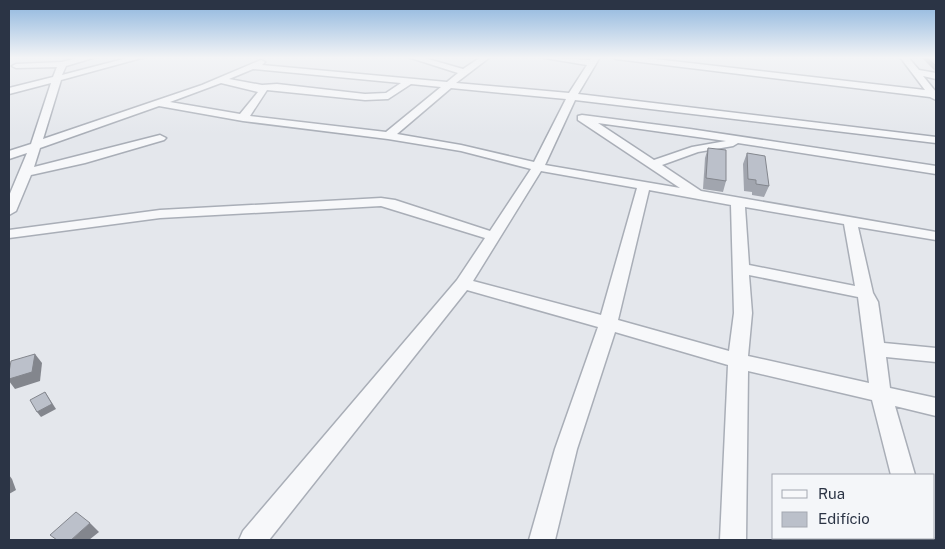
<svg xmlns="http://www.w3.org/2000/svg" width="945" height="549" font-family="'Public Sans',sans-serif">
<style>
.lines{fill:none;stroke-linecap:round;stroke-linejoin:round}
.minor-casing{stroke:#a9aeb7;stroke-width:3}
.minor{fill:#f7f8fa;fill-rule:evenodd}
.wall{fill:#a1a5ae}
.shaded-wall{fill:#83868d}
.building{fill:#bbc0ca;stroke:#83868d}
</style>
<rect width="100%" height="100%" fill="#e4e7ec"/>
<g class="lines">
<!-- minor casing -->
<g class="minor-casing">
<g id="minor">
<path d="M81,57h15l-30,9 -4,9 69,-18h14l-84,23 -18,59 159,-54 59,-25 4,2 -3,3 185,17 11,-9 -50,-16h13l42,12 18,-12h9l-34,26 113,10 18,-28 -48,-8 51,3 2,-3h8l-22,37 358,43v6l-361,-43 -30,65 135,23 -102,-68v-4l4,-1 108,14 246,37v8l-198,-31 -5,3 -35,6 -36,13 39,26 235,41v8l-78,-13 15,66 5,9 6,41 52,5v14l-50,-5 4,31 46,10v18l-41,-10 20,69h-24l-19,-75 -124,-29 -2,169h-26l8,-175 -113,-33 -38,117 -22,91h-26l26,-91 43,-122 -131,-37 -198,250h-30l4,-9 214,-251 28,-42 -104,-32 -221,12 -151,20v-8l151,-20 221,-12 14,2 95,31 41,-62 -70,-18 -73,-12 -145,-18 -84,-15 -119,42 -6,19 126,-32 6,3 -2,2 -79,23 -54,12 -15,36 -7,4v-19l18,-43 -18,6v-8l22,-7 20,-61 -42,11v-6l44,-11 4,-10 -41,1 -4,-2 4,-2 46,-2zM253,69l148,14 -15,10 -21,1 -88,-10 -15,1 -33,-6zM221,83l37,9 -18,22 -70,-12zM411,84l30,3 -55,45 -136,-16 17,-26 98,10 23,-1zM451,88l115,11 -32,63 -73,-17 -64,-11zM598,123l128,18 -34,6 -38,13zM541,171l96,17 -36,127 -128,-34zM649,190l82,15 3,108 -5,38 -111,-31zM745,207l99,17 11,62 -106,-21zM749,275l109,22 11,86 -121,-27 4,-43z"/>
<path d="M612,57h25l288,33 -25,-33h8l11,13 17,3v6l-13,-3 13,16v8l-6,-3 -314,-38z"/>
<rect x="907" y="538" width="26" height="2"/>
</g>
</g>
<!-- minor -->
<use href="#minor" class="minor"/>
</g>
<!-- wall -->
<g class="wall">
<path d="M921,57h15v15z"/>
<path d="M708,148l18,33 -3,11 -20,-3 2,-31z"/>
<path d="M747,153l22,33 -5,11 -12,-2v-3l-8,-1 -1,-27z"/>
</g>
<!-- shaded-wall -->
<g class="shaded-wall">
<path d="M35,354l7,9 -2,18 -25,8 -6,-8v-2z"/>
<path d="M45,392l11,17 -15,8 -4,-5z"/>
<path d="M9,475l3,4 4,11 -7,4z"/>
<path d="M90,523l9,9 -10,8h-18z"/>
</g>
<!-- building -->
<g class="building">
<path d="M926,57h10v9z"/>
<path d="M708,148l18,2v31l-20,-3z"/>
<path d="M747,153l18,3 4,30 -13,-2v-4l-8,-1z"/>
<path d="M35,354l-3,18 -23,7v-7l2,-11z"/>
<path d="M45,392l7,12 -15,8 -7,-12z"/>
<path d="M76,512l14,11 -19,17h-14l-7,-5z"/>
</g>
<!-- sky -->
<linearGradient id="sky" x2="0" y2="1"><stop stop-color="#8bb4dd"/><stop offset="0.43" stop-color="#f3f4f6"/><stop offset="1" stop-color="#f3f4f6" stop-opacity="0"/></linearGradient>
<rect width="945" height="134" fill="url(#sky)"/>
<!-- border -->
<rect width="945" height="549" fill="none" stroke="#2b3445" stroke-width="20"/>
<!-- legend -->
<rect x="772" y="474" width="162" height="65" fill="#f4f6f9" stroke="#a4a8b1"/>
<rect x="782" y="490" width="25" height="8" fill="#f7f8fa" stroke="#a4a8b1"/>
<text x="818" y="499" font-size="15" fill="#2b3445">Rua</text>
<rect x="782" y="512" width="25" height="15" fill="#bbc0ca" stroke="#a4a8b1"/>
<text x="818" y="524" font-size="15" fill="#2b3445">Edifício</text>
</svg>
